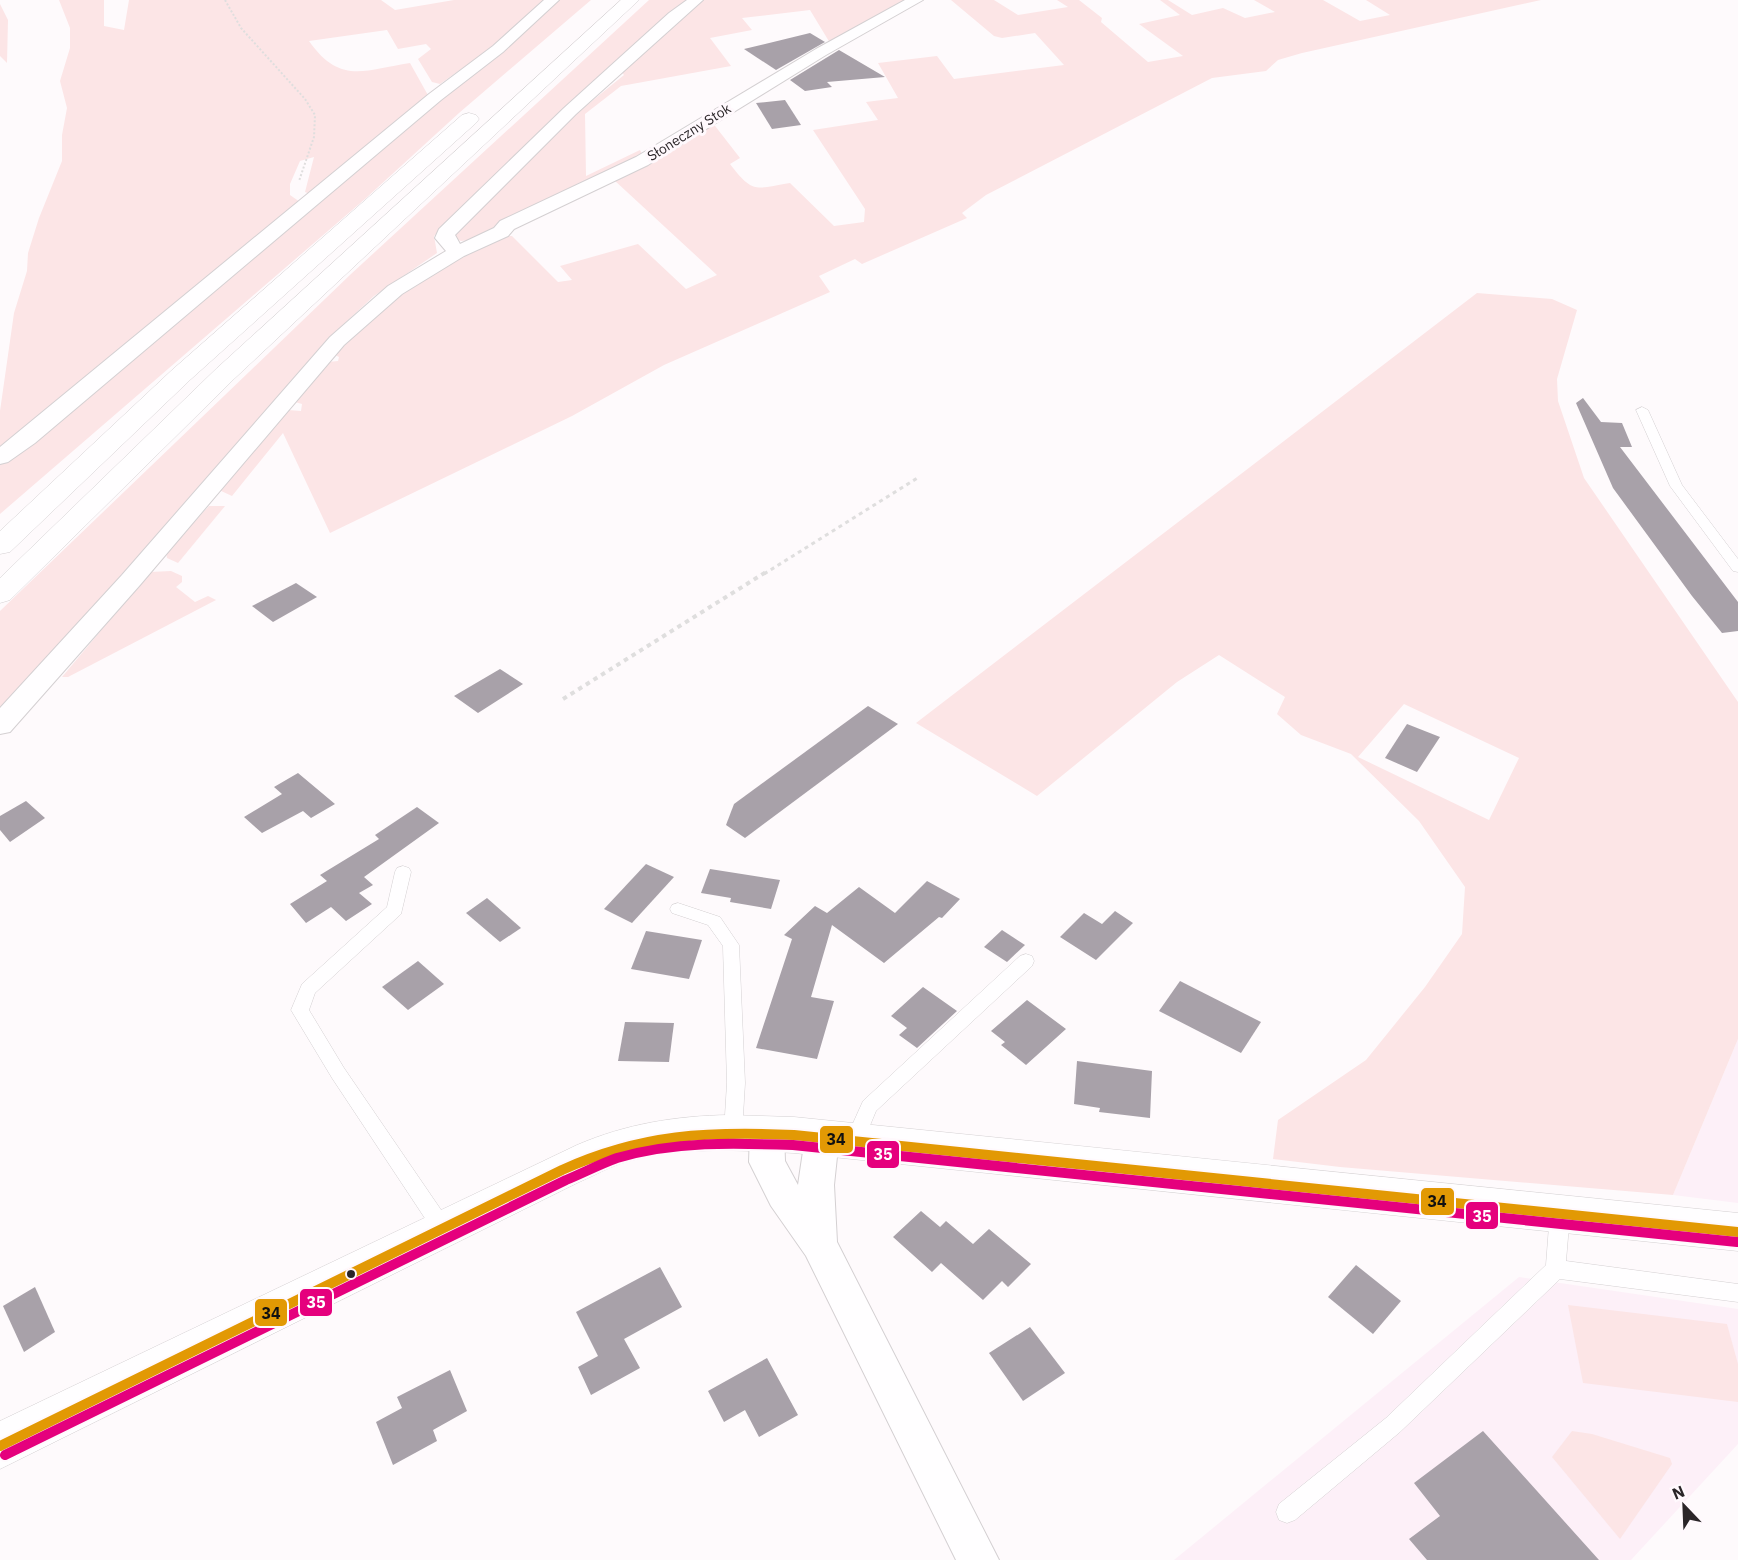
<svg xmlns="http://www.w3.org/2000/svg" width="1738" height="1560" font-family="'IBM Plex Sans',sans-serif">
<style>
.built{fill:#fdf0f8}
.green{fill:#fce5e6;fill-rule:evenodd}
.building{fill:#a8a1a9}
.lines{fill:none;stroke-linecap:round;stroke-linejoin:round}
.service-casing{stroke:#d4d0d2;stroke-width:1}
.minor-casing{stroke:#d4d0d2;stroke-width:2}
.tertiary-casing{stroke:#d4d0d2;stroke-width:1}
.motorway-casing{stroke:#d4d0d2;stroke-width:1}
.path-far2{stroke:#dfdede;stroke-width:2;stroke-dasharray:2 2;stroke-linecap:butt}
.path-far1{stroke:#dfdede;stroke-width:3;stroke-dasharray:4 4;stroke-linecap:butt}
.path{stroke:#dfdede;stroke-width:4;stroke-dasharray:4.5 4.5;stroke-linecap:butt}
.service{fill:#fffeff;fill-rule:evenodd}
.minor{fill:#fffeff;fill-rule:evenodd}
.tertiary{fill:#fffeff;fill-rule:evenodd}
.motorway{fill:#fffeff;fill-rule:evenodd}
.bus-1-casing{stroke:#fff9fd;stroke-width:14}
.bus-2-casing{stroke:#fff9fd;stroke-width:14}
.bus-1{stroke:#e29904;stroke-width:10}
.bus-2{stroke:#e5007d;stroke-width:10}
.bus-dot{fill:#2a2528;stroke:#fff9fd;stroke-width:2}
.labels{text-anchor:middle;stroke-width:6;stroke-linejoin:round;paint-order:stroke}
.far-street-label{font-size:14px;fill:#2a2528;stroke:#fff9fd}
.line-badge{stroke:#fff9fd;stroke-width:2}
.badge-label{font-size:16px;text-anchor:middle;font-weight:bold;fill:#fff}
.pale-badge-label{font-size:16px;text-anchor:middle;font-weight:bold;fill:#111}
</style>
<rect width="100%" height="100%" fill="#fefafc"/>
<!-- built -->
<g class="built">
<path d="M1738,1039v164l-65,-8z"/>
<path d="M1519,1277l219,32v135l-107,116h-457z"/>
</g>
<!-- green -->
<g class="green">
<path d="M59,0h45v26l20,4 5,-30h252l14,10 59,-10h90l-50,46 -54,38 -8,-2 -14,-23 13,-10 -5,-5 -28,5 -11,-19 -78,11c31,44 55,29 101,22l19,34 -119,97 -5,-2 9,-35 -14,4 -10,23v11l10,7 -166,134v5l-134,108v-38l14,-98 13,-42 1,-18 11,-35 23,-57v-26l5,-27 -7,-27 10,-33v-20z"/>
<path d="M558,0h33l-132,113 -94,86 -365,315v-52z"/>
<path d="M649,0h42l-257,236 3,17 -63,43 -41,38 -333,379v-102l351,-337z"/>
<path d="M702,0h209l-81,43 -20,-33 -68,8 10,12 -42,8 21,28 -110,20 -36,28 1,62 54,-26 2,4 -171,86 -10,1 -7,-3 2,-8 120,-116 48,-39 -3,-4z"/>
<path d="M951,0h43l24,15 50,-8 -11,-7h22l23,18 -1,4 47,40 35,-6 -44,-32 41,-9 -20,-15h8l24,15 31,-7 22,10 30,-6 -21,-12h69l37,21 30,-6 -24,-15h175l-239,53 -24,7 -12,11 -54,7 -226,117 -24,18 5,5 -105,46 -7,-5 -36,17 11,16 -166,73 -92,51 -242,117 -47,-100 -51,63 -13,-6 69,-80 13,1 1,-7 -7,-2 33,-40 10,-1 1,-4 -4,-2 44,-44 37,-29 85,-47 11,1 46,46 14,-2 -12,-14 78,-22 48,45 31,-14 -103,-95 98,-58 28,36 -10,6c23,30 25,25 60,19l44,43 30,-4 1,-13 -52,-79 65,-10 -12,-18 32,-4 -20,-35 59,-7 17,23 110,-14 -29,-32 -33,5 -8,-2z"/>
<path d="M0,4l8,16 -1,43 -7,-7z"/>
<path d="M1477,293l75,6 25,11 -20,69 1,22 26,77 154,224v337l-65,156 -333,-28 -67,-8 5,-39 88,-60 59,-73 37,-53 3,-47 -46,-66 -68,-67 -50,-19 -24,-21 8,-17 -66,-42 -42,27 -140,114 -121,-73zM1404,704l115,54 -30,62 -131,-63z"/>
<path d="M209,506h16l-47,57 -11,-5 -1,-6z"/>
<path d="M171,571l11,5v6l-6,5 19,15 13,-6 8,4 -148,77h-6l88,-105z"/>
<path d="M1568,1305l159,19 11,40v38l-155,-19z"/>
<path d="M1572,1431l20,3 78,24 2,6 -52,75 -68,-82z"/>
</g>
<!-- building -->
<g class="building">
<path d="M810,33l15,9 -49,28 -32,-21z"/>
<path d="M839,50l46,27 -58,5 5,5 -27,4 -15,-11z"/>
<path d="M785,100l16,25 -29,4 -16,-26z"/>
<path d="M1583,398l18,24 21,1 10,24h-12l118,155v29l-16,2 -30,-37 -79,-108 -37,-85z"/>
<path d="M296,583l21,14 -44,25 -21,-16z"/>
<path d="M500,669l23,15 -45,29 -24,-17z"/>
<path d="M868,706l30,18 -153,114 -19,-13 8,-21z"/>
<path d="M1407,724l33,13 -23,35 -32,-14z"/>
<path d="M298,773l37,31 -24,14 -8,-7 -41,22 -18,-16 38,-23 -8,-7z"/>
<path d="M26,801l19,17 -35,24 -10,-12v-14z"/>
<path d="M417,807l22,16 -75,54 9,8 -14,8 13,11 -26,17 -15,-14 -25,16 -16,-19 37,-23 -7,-6 59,-36 -4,-4z"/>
<path d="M646,864l28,13 -42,46 -28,-14z"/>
<path d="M710,869l70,11 -9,29 -41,-7 1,-4 -30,-5z"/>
<path d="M927,881l33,18 -18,19 -3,-1 -55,46 -52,-38 -21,72 23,4 -17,58 -61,-11 36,-109 -8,-4 31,-29 12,7 32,-26 36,26z"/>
<path d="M487,898l34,30 -21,14 -34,-29z"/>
<path d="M1115,911l18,12 -37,37 -36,-23 24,-24 18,11z"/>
<path d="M1002,930l23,15 -18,17 -23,-15z"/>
<path d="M646,931l56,9 -13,39 -58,-10z"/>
<path d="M418,961l26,23 -36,26 -26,-23z"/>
<path d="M1180,981l81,41 -20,31 -82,-42z"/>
<path d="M923,987l34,24 -40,37 -18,-13 8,-7 -16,-12z"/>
<path d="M1027,1000l39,29 -40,36 -25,-20 4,-3 -14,-11z"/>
<path d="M625,1022l49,1 -5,39 -51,-1z"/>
<path d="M1077,1061l75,10 -2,47 -51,-6 1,-4 -26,-4z"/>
<path d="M921,1211l19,16 6,-6 27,23 16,-15 42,35 -23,23 -6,-6 -19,19 -42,-37 -9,9 -39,-35z"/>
<path d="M1356,1265l45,36 -28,33 -45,-37z"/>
<path d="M660,1267l22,40 -58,32 16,29 -49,27 -13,-28 20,-11 -22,-44z"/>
<path d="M35,1287l20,45 -31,20 -21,-46z"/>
<path d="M1030,1327l35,46 -42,28 -34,-48z"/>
<path d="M767,1358l31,57 -39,22 -14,-27 -21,12 -16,-31z"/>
<path d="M450,1370l17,41 -34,19 4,11 -44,24 -17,-43 26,-14 -5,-11z"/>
<path d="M1483,1431l116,129h-172l-18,-21 31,-23 -26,-33z"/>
</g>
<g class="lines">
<!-- service casing -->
<g class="service-casing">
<g id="service">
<path d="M1642,407l6,3 34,75 56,74v13l-5,-1 -63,-85 -34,-76z"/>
<path d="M403,866l6,2 2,4 -10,42 -86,79 -6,17 35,58 106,155 3,6 -3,6 -7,3 -7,-3 -104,-157 -41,-68 11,-26 85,-77 8,-35 2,-4z"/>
<path d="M678,903l42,14 19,28 6,138 -3,49 -3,6 -6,2 -6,-2 -3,-6 3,-49 -4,-137 -15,-21 -36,-12 -2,-4 2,-4z"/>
<path d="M1026,954l6,2 2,5 -2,5 -156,145 -15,36 -7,2 -7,-2 -2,-6 18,-40 157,-145z"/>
<path d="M1560,1204l7,3 3,6 -4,48 172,23v18l-178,-23 -160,153 -105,88 -8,3 -8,-3 -3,-8 3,-8 107,-86 160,-153 4,-52 3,-6z"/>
</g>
</g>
<!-- minor casing -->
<g class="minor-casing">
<g id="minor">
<path d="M544,0h15l-56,52 -62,48 -406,343 -27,19 -8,2v-17l429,-353 64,-48z"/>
<path d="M687,0h16l-127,114 -121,121 5,9 34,-16 6,-7 136,-64 180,-108 89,-49h18l-97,55 -178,110 -134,64 -6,7 -44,20 -62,38 -58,51 -204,240 -130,147 -10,2v-26l122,-133 208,-238 58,-51 58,-35 -11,-13 4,-9 125,-121 105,-95z"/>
<path d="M767,1118l12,4 5,11 1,28 13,24 7,-47 5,-11 12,-4 12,4 5,11 -5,47 3,57 162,318h-43l-150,-304 -35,-50 -22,-44 1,-29 5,-11z"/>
</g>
</g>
<!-- tertiary casing -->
<g class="tertiary-casing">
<path id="tertiary" d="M729,1115l65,2 944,96v38l-944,-98c-57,-3 -120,-7 -175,11 -14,5 -28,13 -42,19l-577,286v-48l577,-276c49,-21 98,-29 152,-30z"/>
</g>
<!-- motorway casing -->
<g class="motorway-casing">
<g id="motorway">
<path d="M621,0h18l-405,379 -224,221 -10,3v-25l216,-209z"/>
<path d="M469,113l7,2 3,4 -3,4 -286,257 -180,172 -10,2v-23l172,-161 290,-255z"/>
</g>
</g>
<!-- path-far2 -->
<path class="path-far2" d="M225,0l16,28 64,71 10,16 -1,22 -15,44"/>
<!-- path-far1 -->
<path class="path-far1" d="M764,574l155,-97"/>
<!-- path -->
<path class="path" d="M563,699l203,-127"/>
<!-- service -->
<use href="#service" class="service"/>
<!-- minor -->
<use href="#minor" class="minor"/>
<!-- tertiary -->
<use href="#tertiary" class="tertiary"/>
<!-- motorway -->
<use href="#motorway" class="motorway"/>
<!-- bus-1 casing -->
<g class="bus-1-casing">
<path id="bus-1" d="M0,1446l562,-276c79,-36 147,-39 232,-35l944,97"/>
</g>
<!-- bus-2 casing -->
<g class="bus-2-casing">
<path id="bus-2" d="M5,1455l561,-275c17,-7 34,-16 51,-22 58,-17 117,-15 176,-13l944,97"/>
</g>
<!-- bus-1 -->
<use href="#bus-1" class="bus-1"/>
<!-- bus-2 -->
<use href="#bus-2" class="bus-2"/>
</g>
<!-- markers -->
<circle class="bus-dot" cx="351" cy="1274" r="5"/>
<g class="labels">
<!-- far-street labels -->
<g class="far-street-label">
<text transform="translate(689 132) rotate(-32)" y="5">Słoneczny Stok</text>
</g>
</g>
<g class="line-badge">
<rect x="819" y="1125" width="35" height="29" rx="6" fill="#e29904"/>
<rect x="866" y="1140" width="34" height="29" rx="6" fill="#e5007d"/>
<rect x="1420" y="1187" width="35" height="29" rx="6" fill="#e29904"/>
<rect x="1465" y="1201" width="34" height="29" rx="6" fill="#e5007d"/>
<rect x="299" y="1288" width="34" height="29" rx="6" fill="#e5007d"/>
<rect x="254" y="1298" width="34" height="29" rx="6" fill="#e29904"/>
</g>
<g class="badge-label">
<text x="883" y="1160">35</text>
<text x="1482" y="1222">35</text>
<text x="316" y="1308">35</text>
</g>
<g class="pale-badge-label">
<text x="836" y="1145">34</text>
<text x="1437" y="1207">34</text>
<text x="271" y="1319">34</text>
</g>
<!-- north arrow -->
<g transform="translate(1684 1506) rotate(337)" stroke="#fff9fd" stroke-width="4.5" paint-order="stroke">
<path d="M0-4.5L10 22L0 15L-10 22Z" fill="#2a2528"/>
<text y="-9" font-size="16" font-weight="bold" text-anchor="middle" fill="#2a2528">N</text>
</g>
</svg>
